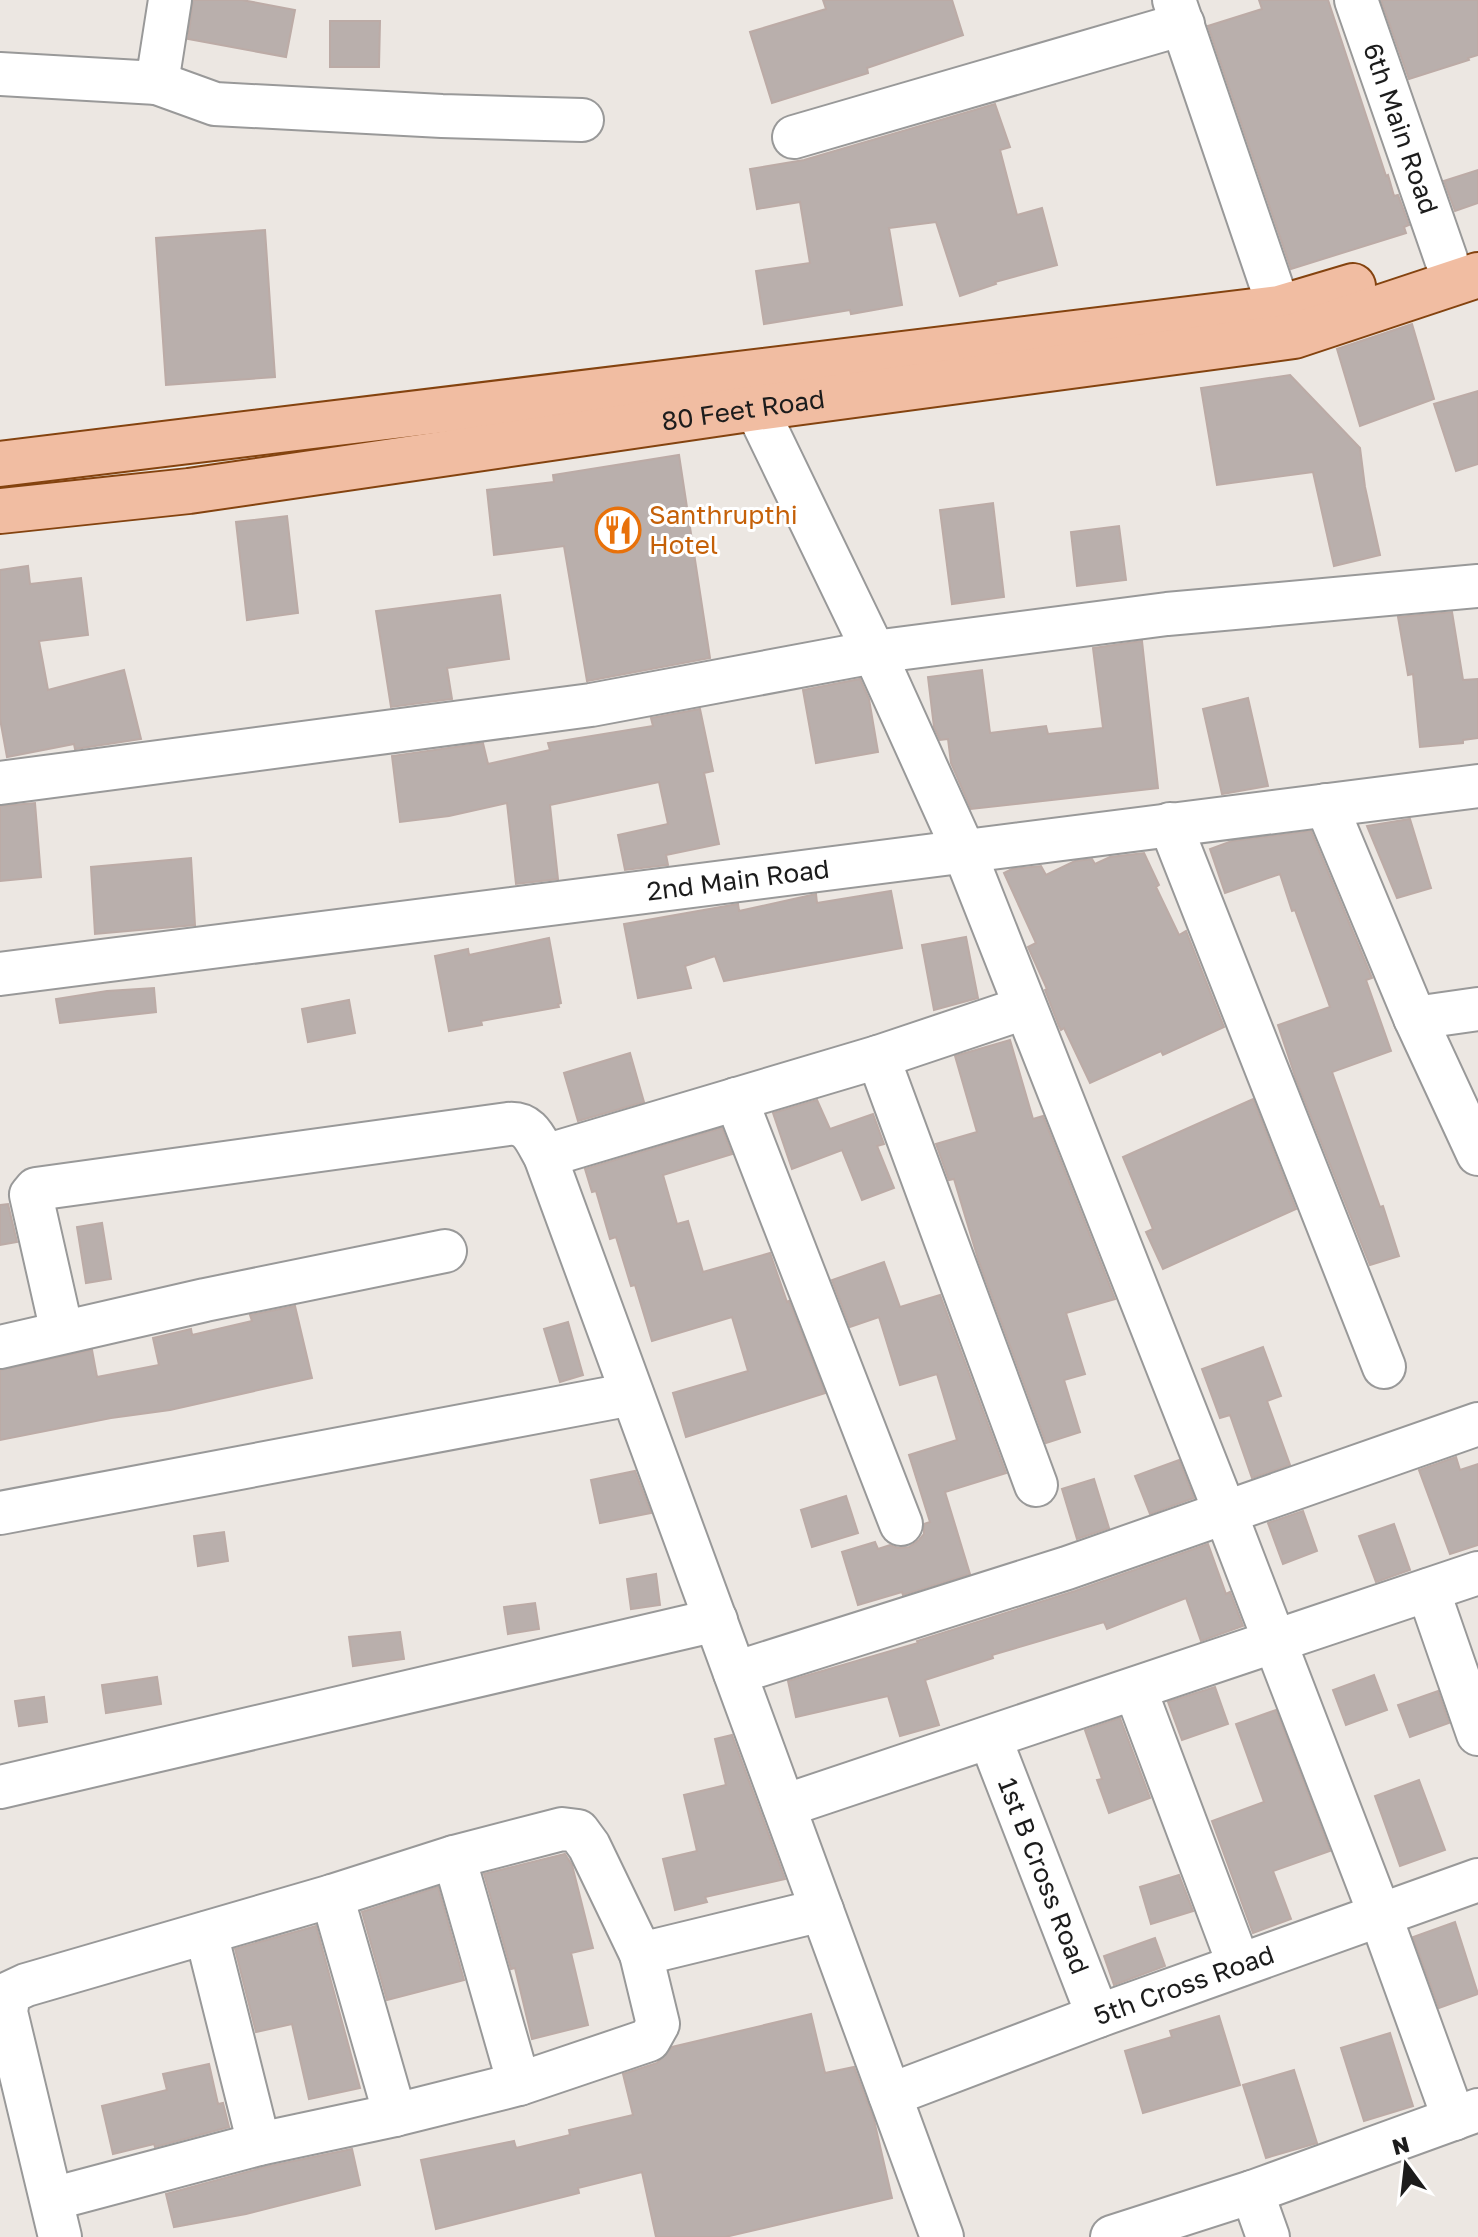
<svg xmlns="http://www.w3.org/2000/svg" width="1478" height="2237" font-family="'Golos Text',sans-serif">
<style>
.building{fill:#b9afac;stroke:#bcaba6;stroke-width:2}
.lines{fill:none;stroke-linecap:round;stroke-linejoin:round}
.minor-casing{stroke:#999;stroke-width:46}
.major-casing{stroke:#84430f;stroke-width:48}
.minor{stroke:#fff;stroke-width:42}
.major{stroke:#f1bda2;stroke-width:44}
.labels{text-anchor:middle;stroke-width:6;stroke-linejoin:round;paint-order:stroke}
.street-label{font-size:26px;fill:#1c1c1c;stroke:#fff}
.food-label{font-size:26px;fill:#c56008;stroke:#fff;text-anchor:start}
</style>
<rect width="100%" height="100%" fill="#ece7e2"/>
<!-- building -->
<g class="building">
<path d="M193,0h49l53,10 -9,47 -98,-18z"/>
<path d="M823,0h129l11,35 -96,33 1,5 -96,30 -22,-71 76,-23z"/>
<path d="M1259,0h69l58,176 2,-1 6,21 4,-1 11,30 -5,2 2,6 -115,36 -83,-243 54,-17z"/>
<path d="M1381,0h97v55l-10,3 1,2 -60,19z"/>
<path d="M330,21h50l-1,46h-49z"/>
<path d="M995,104l15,43 -10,3 17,65 25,-7 15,57 -62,17 1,2 -36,12 -24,-74 -47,6 13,77 -51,9 -1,-4 -86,14 -8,-53 54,-8 -10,-61 -43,7 -7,-40 54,-9z"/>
<path d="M1478,170v33l-23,8 -11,-30z"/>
<path d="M265,230l10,147 -109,8 -10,-147z"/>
<path d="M1412,324l22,75 -74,27 -23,-77z"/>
<path d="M1290,375l70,73 5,39 15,68 -46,11 -21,-94 -96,13 -16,-97z"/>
<path d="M1478,391v73l-22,7 -22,-67z"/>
<path d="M679,455l31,203 -123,23 -23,-135 -70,9 -7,-65 67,-8 -1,-7z"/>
<path d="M993,503l11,94 -52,7 -12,-94z"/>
<path d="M287,516l11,97 -51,7 -11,-98z"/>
<path d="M1119,526l7,54 -49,6 -6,-54z"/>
<path d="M28,566l2,18 51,-6 7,57 -49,6 9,49 76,-20 17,69 -66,10 -1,-5 -67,13 -7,-38v-149z"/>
<path d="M500,595l9,64 -62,9 5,31 -61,8 -15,-96z"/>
<path d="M1452,612l11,68 15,-1v59l-15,2v3l-43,4 -7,-73 -5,1 -10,-58z"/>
<path d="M1142,641l16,147 -187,21 -20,-46 -3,-24 -8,1 -6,-13 -6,-50 54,-7 8,63 56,-7 2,8 55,-6 -10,-80z"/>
<path d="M860,679l9,20 9,53 -62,11 -13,-73z"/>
<path d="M1248,698l20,88 -46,8 -19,-85z"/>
<path d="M700,709l13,62 -9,2 15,71 -53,11 2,10 -43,5 -7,-35 50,-11 -9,-42 -109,23 8,74 -42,5 -9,-81 -58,13 -49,6 -8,-66 91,-13 5,21 62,-14 -2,-7 105,-17 -2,-8z"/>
<path d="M35,803l6,74 -41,4v-75z"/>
<path d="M1410,819l21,69 -34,10 -30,-72z"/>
<path d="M1311,831l61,147 -6,2 25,71 -59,21 48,135 3,-1 16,50 -29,9 -74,-186 -18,-54 52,-18 -35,-97 -3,1 -12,-37 -55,19 -15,-44 22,-8z"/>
<path d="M1144,853l15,32 -3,2 23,48 7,-4 38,96 -61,28 -2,-4 -71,32 -26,-55 -3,2 -2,-4 -14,-36 2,-1 -19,-42 8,-4 -32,-70 8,-4 29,-3 5,9 29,-14 17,-2 3,5 15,-7z"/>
<path d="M191,858l4,67 -100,9 -4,-67z"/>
<path d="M891,891l11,57 -178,33 -9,-25 -30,10 6,22 -53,10 -14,-74 114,-20 1,7 77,-17 1,9z"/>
<path d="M966,937l12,61 -44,12 -12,-65z"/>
<path d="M549,938l12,65 -3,1 1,3 -78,14 1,4 -33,6 -14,-75 33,-7 1,6z"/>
<path d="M154,988l2,24 -96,11 -4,-24 51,-8z"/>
<path d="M349,1000l6,33 -47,9 -6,-33z"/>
<path d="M1010,1040l23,79 10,-3 72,183 -49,14 19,61 -21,6 16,52 -34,11 -68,-184 -24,-80 -5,1 -13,-36 41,-12 -22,-76z"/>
<path d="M630,1053l14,49 -66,19 -14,-48z"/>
<path d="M1253,1099l43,110 -133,60 -17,-37 7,-3 -30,-72z"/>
<path d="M817,1100l13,29 43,-15 11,30 -7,2 17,42 -32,12 -20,-50 -50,19 -19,-56z"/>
<path d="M722,1128l10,26 -69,21 14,49 11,-3 15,51 67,-19 17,49 2,-1 36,92 -139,44 -13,-44 75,-22 -16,-54 -80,24 -17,-56 -4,1 -15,-49 -6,2 -14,-48 -4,1 -7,-23z"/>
<path d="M8,1204l9,38 -17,3v-40z"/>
<path d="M102,1223l9,56 -25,4 -9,-56z"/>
<path d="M884,1262l16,45 40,-12 66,178 -61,19 25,82 -67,21 -1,-3 -44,13 -16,-53 33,-10 3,7 12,-4 8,3 11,-1 10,-7 5,-6v-10l6,-2 -21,-67 48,-15 -20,-66 -37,11 -21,-68 -29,10 -18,-47z"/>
<path d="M295,1306l17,72 -142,32 -59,8 -111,22v-70l92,-20 5,27 62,-12 -6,-27 38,-9 1,6 60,-14 -2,-6z"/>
<path d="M568,1322l15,53 -23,7 -16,-53z"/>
<path d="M1263,1347l18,49 -14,5 23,64 -38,13 -22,-63 -10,3 -18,-49z"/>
<path d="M1456,1457l4,13 18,-6v81l-28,9 -31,-84z"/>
<path d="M1179,1460l15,38 -44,16 -15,-38z"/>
<path d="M635,1471l16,42 -51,10 -9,-43z"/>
<path d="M1094,1479l15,49 -32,11 -15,-50z"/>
<path d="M846,1496l12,37 -46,14 -11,-37z"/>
<path d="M1303,1511l14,40 -34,13 -15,-41z"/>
<path d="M1394,1524l16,46 -34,12 -17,-46z"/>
<path d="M224,1532l4,29 -30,5 -4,-30z"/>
<path d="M1208,1544l18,50 4,-2 13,34 -42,15 -15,-43 -79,31 -3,-7 -112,33 1,3 -68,22 14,45 -39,11 -12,-40 -92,21 -8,-36 130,-38 -1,-2 158,-50z"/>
<path d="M656,1574l4,31 -29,4 -4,-30z"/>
<path d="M535,1603l4,26 -31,5 -4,-27z"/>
<path d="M400,1632l4,27 -51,7 -4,-29z"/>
<path d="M1374,1675l13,35 -41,15 -13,-35z"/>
<path d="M157,1677l4,27 -55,9 -4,-28z"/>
<path d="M1215,1687l13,37 -46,16 -14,-38z"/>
<path d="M1438,1691l11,32 -39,14 -12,-32z"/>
<path d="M44,1697l3,25 -28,4 -4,-25z"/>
<path d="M1276,1710l54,141 -57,20 18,48 -38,14 -41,-112 52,-19 -28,-78z"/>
<path d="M1120,1718l30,80 -41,15 -12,-33 5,-1 -17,-49z"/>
<path d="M732,1735l53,144 -80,18 2,5 -32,8 -12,-51 34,-8 -13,-56 42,-10 -11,-46z"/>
<path d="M1419,1780l26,70 -45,16 -25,-70z"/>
<path d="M565,1854l7,11 21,83 -22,5 17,72 -56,14 -17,-71 -4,1 -27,-95z"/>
<path d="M1179,1875l14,36 -42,13 -11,-37z"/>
<path d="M438,1887l26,93 -77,20 -25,-88z"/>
<path d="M1455,1922l23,72 -39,14 -26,-71z"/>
<path d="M316,1926l44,162 -51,11 -17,-75 -36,8 -21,-83z"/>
<path d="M1155,1938l10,28 -51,19 -10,-29z"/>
<path d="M811,2014l14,59 29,-6 20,53 18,78 -167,39h-69l-14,-65 -64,16 1,5 -143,36 -15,-69 93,-19 2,7 54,-13 -1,-5 64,-15 -10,-41 34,-11 15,-16z"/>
<path d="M1219,2016l21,69 -97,28 -18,-62 47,-14 -2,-6z"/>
<path d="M1390,2033l23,73 -49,15 -23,-73z"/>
<path d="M209,2064l9,40 5,-1 6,24 -74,20 -1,-3 -41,10 -11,-48 65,-16 -4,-16z"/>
<path d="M1294,2070l23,73 -51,15 -23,-73z"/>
<path d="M352,2149l8,36 -114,29 -72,13 -8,-33 99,-27z"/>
</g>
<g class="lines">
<!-- minor casing -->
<g class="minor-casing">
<g id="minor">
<path d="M1174,0l105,308"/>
<path id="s1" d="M1356,0l90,259"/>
<path d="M0,74l157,9 13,-83"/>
<path d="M157,83l58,21 227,12 140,4"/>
<path d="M794,137l389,-113"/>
<path d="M750,375l6,33 118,244 90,199 261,661 155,403 74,204"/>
<path d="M0,783l591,-78 283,-53 293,-38 311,-28"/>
<path d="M1326,805l89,213 63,136"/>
<path d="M1170,824l214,543"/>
<path id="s2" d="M0,974l1478,-188"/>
<path d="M1415,1018l63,-9"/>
<path d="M878,1057l158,428"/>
<path d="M736,1099l165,425"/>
<path d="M545,1156l333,-99 146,-49"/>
<path d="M62,1332l-31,-137 5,-6 472,-65c22,-2 27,15 37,32l397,1081"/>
<path d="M0,1347l205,-47 240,-49"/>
<path d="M0,1513l632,-119"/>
<path d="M1428,1590l50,144"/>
<path d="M735,1673l332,-105 411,-144"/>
<path d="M1135,1689l104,276"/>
<path id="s3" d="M990,1738l108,278"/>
<path d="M0,1787l716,-167"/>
<path d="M784,1806l694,-233"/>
<path d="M454,1857l108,-28 16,2 11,15 52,108 181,-44"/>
<path d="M332,1896l63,219"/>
<path d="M206,1933l53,211"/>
<path id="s4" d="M890,2095l208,-79 380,-136"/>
<path d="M1252,2192l16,45"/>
<path d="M52,2199l207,-55 136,-29 124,-31 130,-44 9,-16 -17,-70"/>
<path d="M60,2237l-54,-225 3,-19 17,-8 306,-89 122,-39 65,227"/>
<path d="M1112,2237l140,-45 226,-82"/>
</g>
</g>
<!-- major casing -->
<g class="major-casing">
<g id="major">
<path d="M0,464l1279,-156 74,-22"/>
<path id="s5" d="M0,511l189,-20 567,-83 538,-72 184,-61"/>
</g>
</g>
<!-- minor -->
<use href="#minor" class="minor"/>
<!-- major -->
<use href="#major" class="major"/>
</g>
<!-- icons -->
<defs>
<g id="restaurant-ring" transform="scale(2.3)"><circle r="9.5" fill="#fff" stroke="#e8710a" stroke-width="1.5"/><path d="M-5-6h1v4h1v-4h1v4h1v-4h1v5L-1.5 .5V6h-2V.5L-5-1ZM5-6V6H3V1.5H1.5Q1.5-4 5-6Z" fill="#e8710a"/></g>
</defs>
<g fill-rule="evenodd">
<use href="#restaurant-ring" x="618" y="530"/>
</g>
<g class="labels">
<!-- street labels -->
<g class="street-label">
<text dy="9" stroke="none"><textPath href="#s1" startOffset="136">6th Main Road</textPath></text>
<text dy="9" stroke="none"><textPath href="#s5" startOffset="750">80 Feet Road</textPath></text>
<text dy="9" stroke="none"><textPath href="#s2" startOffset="744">2nd Main Road</textPath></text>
<text dy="9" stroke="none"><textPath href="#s3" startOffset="148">1st B Cross Road</textPath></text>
<text dy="9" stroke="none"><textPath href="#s4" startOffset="314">5th Cross Road</textPath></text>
</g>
<!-- food labels -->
<g class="food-label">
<text x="649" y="524">Santhrupthi<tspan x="649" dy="30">Hotel</tspan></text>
</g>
</g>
<!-- north arrow -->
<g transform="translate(1406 2165) rotate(345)" stroke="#ffffff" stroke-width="6" paint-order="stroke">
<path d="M0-6L14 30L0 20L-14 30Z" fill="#1c1c1c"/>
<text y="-12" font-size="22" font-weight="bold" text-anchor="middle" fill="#1c1c1c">N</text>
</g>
</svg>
